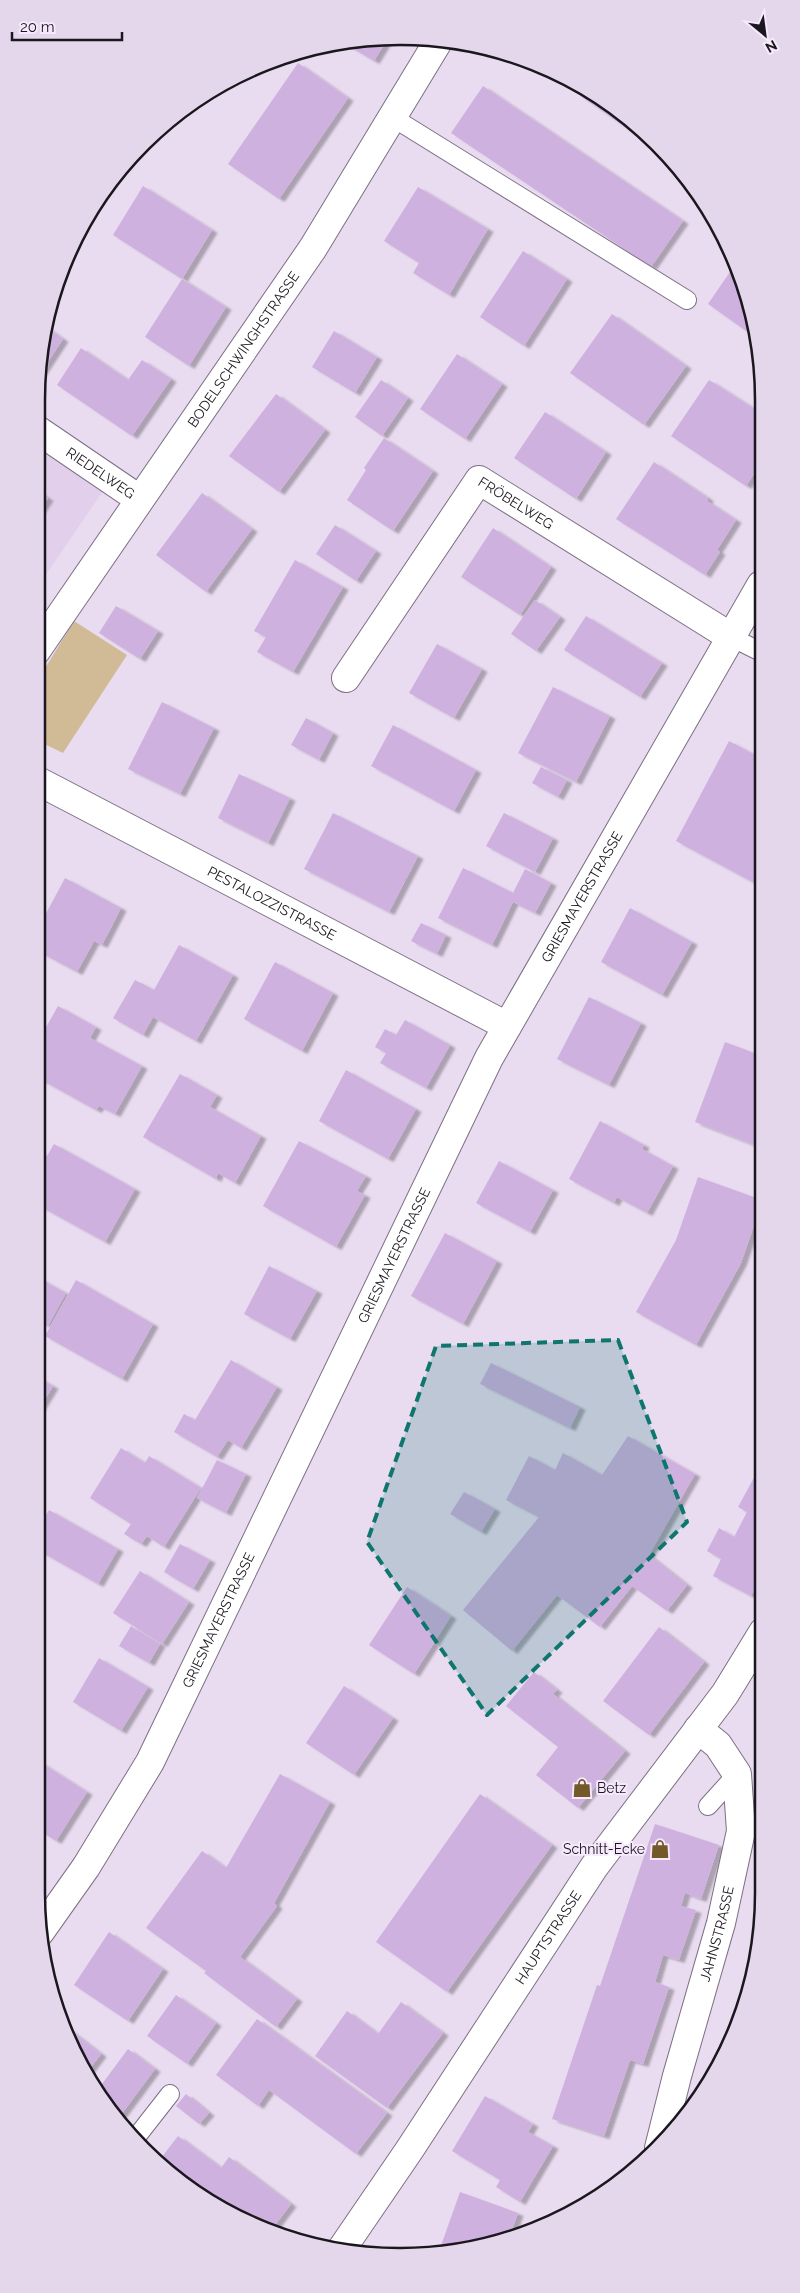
<svg xmlns="http://www.w3.org/2000/svg" width="800" height="2293" font-family="Raleway,sans-serif">
<style>
.built{fill:#e1cfeb}
.green{fill:#d1bb97}
.building{fill:#cfb1df;filter:url(#shadow)}
.lines{fill:none;stroke-linecap:round;stroke-linejoin:round}
.service-casing{stroke:#7c7083;stroke-width:20}
.minor-casing{stroke:#7c7083;stroke-width:30}
.tertiary-casing{stroke:#7c7083;stroke-width:30}
.service{stroke:#fff;stroke-width:18}
.minor{stroke:#fff;stroke-width:28}
.tertiary{stroke:#fff;stroke-width:28}
.marked{fill:#0f766e;fill-opacity:0.2;stroke:#0f766e;stroke-width:4;stroke-dasharray:10 6;stroke-linejoin:round}
.labels{text-anchor:middle;stroke-width:4;stroke-linejoin:round;paint-order:stroke}
.street-label{font-size:14px;fill:#1b171e;stroke:#f6e8fd}
.poi-label{font-size:14px;fill:#1b171e;stroke:#f6e8fd;text-anchor:start}
.rim{fill:none;stroke:#1b171e;stroke-width:2.5}
</style>
<defs>
<filter id="shadow"><feDropShadow dx="5.5" dy="3" stdDeviation="1" flood-color="#0004"/></filter>
</defs>
<rect width="100%" height="100%" fill="#e9dbf0"/>
<!-- built -->
<path class="built" d="M36,448l67,43 -67,98z"/>
<!-- green -->
<path class="green" d="M74,621l53,34 -64,98 -27,-13v-57z"/>
<!-- building -->
<g class="building">
<path d="M388,38l-14,23 -32,-19 10,-3z"/>
<path d="M298,63l50,35 -69,101 -51,-35z"/>
<path d="M483,86l200,135 -32,46 -200,-134z"/>
<path d="M584,86l80,67 -1,1 -85,-60z"/>
<path d="M143,186l69,44 -30,49 -69,-44z"/>
<path d="M418,187l70,42 -39,66 -36,-22 6,-10 -35,-22z"/>
<path d="M523,251l44,28 -43,67 -44,-29z"/>
<path d="M734,266l22,72 -48,-34z"/>
<path d="M182,279l44,28 -37,59 -44,-29z"/>
<path d="M612,314l74,52 -42,59 -74,-52z"/>
<path d="M46,327l17,12 -23,35z"/>
<path d="M334,331l43,26 -22,36 -43,-26z"/>
<path d="M81,348l47,32 14,-20 29,19 -39,57 -75,-51z"/>
<path d="M457,354l45,30 -37,55 -45,-30z"/>
<path d="M381,380l27,18 -26,38 -27,-19z"/>
<path d="M709,380l52,33v50l-15,23 -75,-50z"/>
<path d="M276,394l49,36 -46,62 -50,-36z"/>
<path d="M545,412l61,40 -30,47 -62,-41z"/>
<path d="M384,438l49,33 -40,60 -46,-31 19,-30 -2,-2z"/>
<path d="M654,462l54,36 -1,3 29,19 -19,30 3,2 -15,23 -89,-56z"/>
<path d="M36,490l12,8 -12,18z"/>
<path d="M202,493l50,36 -46,63 -50,-37z"/>
<path d="M335,525l41,26 -20,30 -40,-27z"/>
<path d="M493,528l58,39 -31,48 -59,-38z"/>
<path d="M295,560l48,27 -50,85 -36,-20 9,-15 -12,-6z"/>
<path d="M535,600l25,17 -24,34 -25,-17z"/>
<path d="M116,606l42,25 -18,28 -41,-26z"/>
<path d="M586,616l76,47 -22,34 -76,-47z"/>
<path d="M437,644l45,25 -28,49 -45,-25z"/>
<path d="M553,687l57,29 -34,66 -58,-29z"/>
<path d="M162,702l52,26 -34,66 -52,-25z"/>
<path d="M306,718l27,15 -14,27 -28,-15z"/>
<path d="M393,725l83,45 -22,41 -83,-45z"/>
<path d="M729,741l32,17 1,129 -86,-46z"/>
<path d="M541,767l26,13 -9,17 -26,-14z"/>
<path d="M239,774l51,24 -22,45 -50,-25z"/>
<path d="M333,813l85,43 -29,56 -85,-43z"/>
<path d="M504,813l49,25 -18,34 -49,-26z"/>
<path d="M463,868l50,25 12,-24 26,14 -16,30 -22,-11 -21,43 -54,-27z"/>
<path d="M65,878l56,30 -19,37 -8,-4 -17,31 -41,-22v-18z"/>
<path d="M630,908l62,34 -30,53 -61,-33z"/>
<path d="M421,923l25,12 -9,19 -26,-13z"/>
<path d="M179,945l54,30 -37,66 -43,-24 -10,18 -30,-17 22,-38 19,10z"/>
<path d="M275,962l58,31 -31,58 -58,-32z"/>
<path d="M589,997l52,26 -32,62 -52,-26z"/>
<path d="M58,1006l38,21 -6,11 52,28 -27,48 -16,-8 -3,4 -60,-33v-32z"/>
<path d="M405,1020l45,25 -24,43 -46,-25 6,-10 -11,-6 10,-18 11,6z"/>
<path d="M725,1042l37,14v77l-5,13 -62,-24z"/>
<path d="M346,1070l70,39 -28,50 -69,-38z"/>
<path d="M180,1074l37,21 -7,12 51,29 -26,47 -17,-10 -2,6 -73,-42z"/>
<path d="M600,1121l44,24 -2,4 31,17 -26,47 -30,-16 -3,6 -45,-24z"/>
<path d="M299,1141l67,35 -9,15 8,4 -29,52 -73,-41z"/>
<path d="M54,1144l81,45 -30,53 -69,-38v-54l11,6z"/>
<path d="M499,1161l54,29 -23,42 -54,-29z"/>
<path d="M698,1177l64,23v2l-21,61 -45,82 -60,-33 40,-72z"/>
<path d="M445,1233l52,28 -34,63 -52,-28z"/>
<path d="M269,1266l48,25 -27,48 -46,-25z"/>
<path d="M39,1278l27,15 -18,33 -12,-6v-37z"/>
<path d="M76,1280l77,44 -31,55 -77,-43z"/>
<path d="M231,1360l46,27 -36,61 -13,-8 -11,17 -43,-25 10,-18 11,6z"/>
<path d="M491,1363l89,44 -10,21 -90,-44z"/>
<path d="M36,1376l17,10 -17,28z"/>
<path d="M628,1436l67,38 -46,81 38,30 -20,26 -35,-25 -32,41 -43,-32 -45,56 -49,-41 76,-93 -33,-17 23,-44 26,14 8,-17 39,22z"/>
<path d="M121,1448l24,15 4,-7 52,32 -37,59 -17,-11 -6,8 -17,-10 7,-10 -41,-26z"/>
<path d="M217,1460l29,14 -20,39 -29,-15z"/>
<path d="M763,1461v113l-12,22 -38,-20 8,-17 -14,-8 12,-23 15,9 13,-25 -9,-5z"/>
<path d="M464,1492l31,17 -14,23 -31,-18z"/>
<path d="M49,1510l69,39 -20,35 -62,-35v-17z"/>
<path d="M180,1544l30,16 -17,29 -29,-17z"/>
<path d="M140,1571l49,31 -27,42 -49,-31z"/>
<path d="M407,1587l44,29 -37,58 -45,-29z"/>
<path d="M131,1626l29,18 -11,19 -30,-17z"/>
<path d="M659,1627l45,35 -55,73 -46,-34z"/>
<path d="M99,1658l49,29 -27,44 -48,-29z"/>
<path d="M534,1672l23,18 -4,4 72,57 -47,57 -42,-33 22,-28 -52,-41z"/>
<path d="M344,1686l49,32 -39,57 -48,-32z"/>
<path d="M40,1762l47,30 -31,49 -20,-13v-60z"/>
<path d="M280,1774l50,28 -56,101 3,3 -37,51 57,42 -21,28 -72,-54 2,-2 -60,-43 56,-77 24,17z"/>
<path d="M480,1794l72,51 -105,147 -71,-50z"/>
<path d="M655,1824l64,21 -18,54 -16,-6 -4,13 15,4 -17,50 -16,-5 -8,27 14,5 -26,77 -13,-4 -26,76 -52,-17 45,-134 3,1z"/>
<path d="M109,1932l54,37 -35,52 -54,-36z"/>
<path d="M176,1995l40,28 -29,41 -40,-28z"/>
<path d="M401,2002l42,31 -56,75 -72,-52 32,-45 31,23z"/>
<path d="M257,2019l130,94 -31,41 -87,-64 -11,16 -42,-31z"/>
<path d="M62,2024l39,30 -13,17 -24,-39z"/>
<path d="M128,2049l27,20 -37,50 -19,-31z"/>
<path d="M186,2094l23,19 -10,11 -23,-18z"/>
<path d="M485,2096l48,28 -5,8 25,14 -33,56 -24,-15 4,-7 -48,-29z"/>
<path d="M178,2136l43,32 8,-11 62,47 -19,25 -33,-10 -60,-37 -21,-20z"/>
<path d="M460,2192l58,21 -9,25 -15,6 -56,10z"/>
</g>
<g class="lines">
<!-- service casing -->
<g class="service-casing">
<g id="service">
<path d="M392,117l295,183"/>
<path d="M731,637l30,15"/>
<path d="M708,1806l29,-32"/>
<path d="M134,2140l36,-46"/>
</g>
</g>
<!-- minor casing -->
<g class="minor-casing">
<g id="minor">
<path id="s1" d="M36,429l103,70"/>
<path id="s2" d="M36,651l277,-403 126,-208"/>
<path id="s3" d="M346,678l133,-198 252,157"/>
<path id="s4" d="M36,780l471,246"/>
<path id="s5" d="M40,1932l46,-65 64,-105 339,-704 272,-473"/>
<path id="s6" d="M659,2148l18,-72 44,-153 20,-92 -4,-57 -19,-29 -20,-16"/>
</g>
</g>
<!-- tertiary casing -->
<g class="tertiary-casing">
<g id="tertiary">
<path id="s7" d="M341,2250l69,-101 184,-282 131,-173 38,-62"/>
</g>
</g>
<!-- service -->
<use href="#service" class="service"/>
<!-- minor -->
<use href="#minor" class="minor"/>
<!-- tertiary -->
<use href="#tertiary" class="tertiary"/>
</g>
<!-- marked area -->
<path class="marked" d="M618,1340l69,182 -200,193 -120,-173 69,-196z"/>
<!-- icons -->
<defs>
<g id="shop-bare" transform="scale(1.5)"><path d="M-5-2.5h2.3a2.7 3.5 0 0 1 5.4 0H5L5.5 6h-11ZM-1.5-2.5h3a1.5 2.3 0 0 0-3 0Z" fill="#73582a" stroke="#f6e8fd" stroke-width="2.5" paint-order="stroke"/></g>
</defs>
<g fill-rule="evenodd">
<use href="#shop-bare" x="582" y="1788"/>
<use href="#shop-bare" x="660" y="1849"/>
</g>
<g class="labels">
<!-- street labels -->
<g class="street-label">
<text dy="5" stroke="none"><textPath href="#s2" startOffset="366">BODELSCHWINGHSTRASSE</textPath></text>
<text dy="5" stroke="none"><textPath href="#s1" startOffset="78">RIEDELWEG</textPath></text>
<text dy="5" stroke="none"><textPath href="#s3" startOffset="282">FRÖBELWEG</textPath></text>
<text dy="5" stroke="none"><textPath href="#s5" startOffset="1170">GRIESMAYERSTRASSE</textPath></text>
<text dy="5" stroke="none"><textPath href="#s4" startOffset="266">PESTALOZZISTRASSE</textPath></text>
<text dy="5" stroke="none"><textPath href="#s5" startOffset="765">GRIESMAYERSTRASSE</textPath></text>
<text dy="5" stroke="none"><textPath href="#s5" startOffset="360">GRIESMAYERSTRASSE</textPath></text>
<text dy="5" stroke="none"><textPath href="#s6" startOffset="222">JAHNSTRASSE</textPath></text>
<text dy="5" stroke="none"><textPath href="#s7" startOffset="375">HAUPTSTRASSE</textPath></text>
</g>
<!-- poi labels -->
<g class="poi-label">
<text x="597" y="1793">Betz</text>
<text x="645" y="1854" text-anchor="end">Schnitt-Ecke</text>
</g>
</g>
<!-- crop -->
<path d="M0 0H800V2293H0ZM400 45H400A355 355 0 0 1 755 400V1893A355 355 0 0 1 400 2248H400A355 355 0 0 1 45 1893V400A355 355 0 0 1 400 45Z" fill="#e4d7eb" fill-rule="evenodd"/>
<path class="rim" d="M400 45H400A355 355 0 0 1 755 400V1893A355 355 0 0 1 400 2248H400A355 355 0 0 1 45 1893V400A355 355 0 0 1 400 45Z"/>
<!-- north arrow -->
<g transform="translate(765 35) rotate(151)" stroke="#f6e8fd" stroke-width="4" paint-order="stroke">
<path d="M0-4L9 19L0 12L-9 19Z" fill="#1b171e"/>
<text y="-8" font-size="14" font-weight="bold" text-anchor="middle" fill="#1b171e">N</text>
</g>
<!-- scale -->
<path d="M12 32v8h110v-8" fill="none" stroke="#1b171e" stroke-width="2.5"/>
<text x="20" y="32" font-size="15" fill="#1b171e" stroke="#f6e8fd" stroke-width="4" paint-order="stroke">20 m</text>
</svg>
